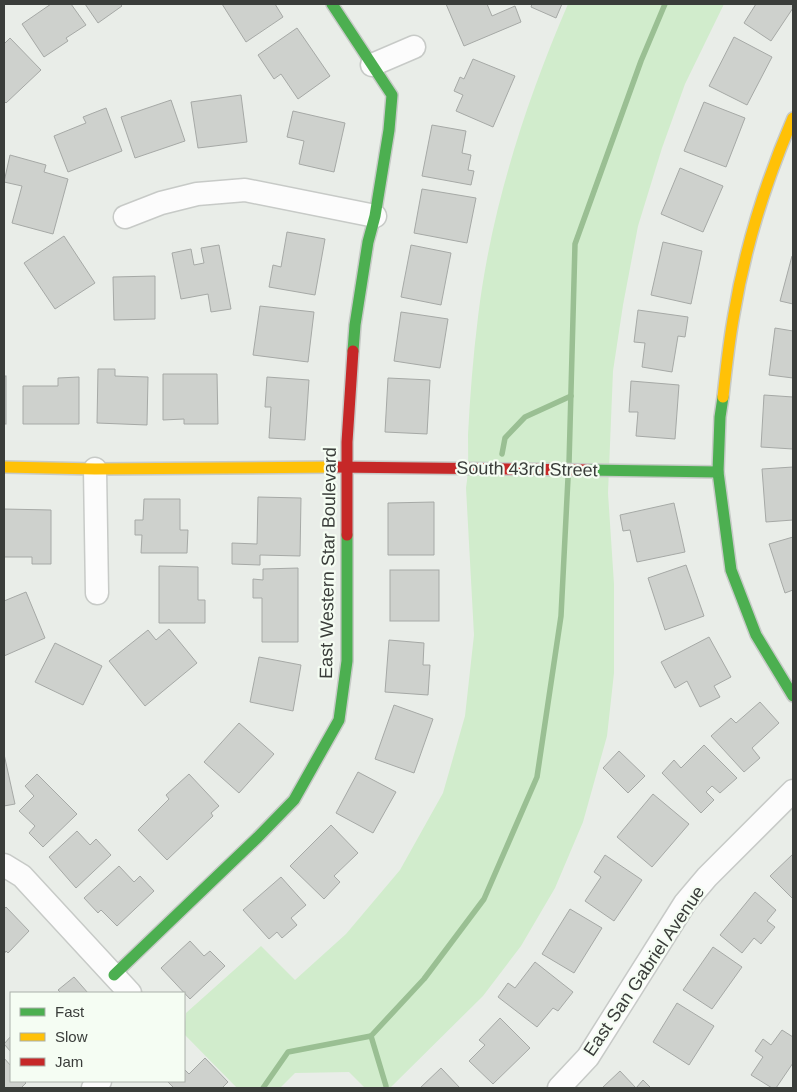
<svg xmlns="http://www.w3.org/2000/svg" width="797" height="1092" font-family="Helvetica,sans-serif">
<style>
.green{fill:#d1eccc}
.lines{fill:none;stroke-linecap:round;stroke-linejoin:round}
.stream{stroke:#9abf93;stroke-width:5.5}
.building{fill:#ced1cd;stroke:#a6a9a6}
.street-casing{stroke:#c7cac7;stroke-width:25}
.fast-casing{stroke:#c7cac7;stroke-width:14}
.slow-casing{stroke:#c7cac7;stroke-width:14}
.jam-casing{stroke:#c7cac7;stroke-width:14}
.street{stroke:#fcfcfc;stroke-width:22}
.fast{stroke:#4caf50;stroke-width:11}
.slow{stroke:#ffc107;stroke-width:11}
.jam{stroke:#c62828;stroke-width:11}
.labels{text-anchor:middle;stroke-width:4.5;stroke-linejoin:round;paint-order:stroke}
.street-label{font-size:18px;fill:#3a3d3a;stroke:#f5fdf3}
</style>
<rect width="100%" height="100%" fill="#e9ede8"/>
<!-- green -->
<path class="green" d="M568,4h156l-39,80 -23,64 -24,78 -15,79 -10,66 -5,122 6,91v89l-7,63 -24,86 -28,66 -34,58 -38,50 -93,92h-25l-16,-16 -54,1 -15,15h-43l-53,-54 2,-21 75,-67 34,34 51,-46 54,-64 43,-77 22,-77 9,-81 -8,-147c3,-18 2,-35 2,-53 2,-39 5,-78 10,-118 13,-108 47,-213 90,-313z"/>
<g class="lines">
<!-- stream -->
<g class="stream">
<path d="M502,454l3,-16 20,-21 46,-21"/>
<path d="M569,464l6,-220 66,-183 24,-57"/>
<path d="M371,1036l15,50"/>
<path d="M263,1088l25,-36 83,-16 53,-57 60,-80 53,-122 24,-161 7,-138"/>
</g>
</g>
<!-- building -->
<g class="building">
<path d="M51,4h20l15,21 -20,13 2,3 -24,16 -22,-33z"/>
<path d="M85,4h35l2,2 -24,17z"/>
<path d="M222,4h53l8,13 -37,25z"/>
<path d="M446,4h41l5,12 23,-10 6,16 -57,24z"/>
<path d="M532,4h30l-6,14 -25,-11z"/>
<path d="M756,4h37v4l-22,33 -27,-18z"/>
<path d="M297,28l33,48 -32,23 -17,-25 -7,5 -16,-24z"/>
<path d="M734,37l38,20 -25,48 -38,-19z"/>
<path d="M10,38l31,32 -35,33 -2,-2v-57z"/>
<path d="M473,59l42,17 -22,51 -37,-16 7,-16 -9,-4 6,-14 4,2z"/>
<path d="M241,95l6,47 -49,6 -7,-46z"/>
<path d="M171,100l14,41 -50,17 -14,-41z"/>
<path d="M704,102l41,16 -19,49 -42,-16z"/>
<path d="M106,108l16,43 -54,21 -14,-36 32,-13 -3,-6z"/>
<path d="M293,111l52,12 -11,49 -35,-8 5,-23 -17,-4z"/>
<path d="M432,125l34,6 -4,22 9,2 -3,15 6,1 -3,14 -49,-9z"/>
<path d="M10,155l36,10 -2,7 24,7 -15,55 -41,-11 10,-37 -18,-4z"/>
<path d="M680,168l43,18 -20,46 -42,-18z"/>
<path d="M422,189l54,9 -9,45 -53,-10z"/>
<path d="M287,232l38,7 -10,56 -46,-8 4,-22 8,2z"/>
<path d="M64,236l31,47 -40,26 -31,-46z"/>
<path d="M663,242l39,9 -11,53 -40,-9z"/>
<path d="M219,245l12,64 -20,3 -3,-18 -27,5 -9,-46 19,-4 3,16 10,-2 -3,-15z"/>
<path d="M411,245l40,8 -10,52 -40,-8z"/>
<path d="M792,256l1,1v47l-13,-3z"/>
<path d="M155,276v43l-41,1 -1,-43z"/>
<path d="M260,306l54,6 -6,50 -55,-7z"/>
<path d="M638,310l50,7 -3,20 -7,-1 -6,36 -30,-5 3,-24 -11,-1z"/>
<path d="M401,312l47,7 -8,49 -46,-7z"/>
<path d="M775,328l18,3v47l-24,-3z"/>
<path d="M98,369h17v7l33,1 -1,48 -50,-2z"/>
<path d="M163,374h54l1,50h-34v-5l-21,1z"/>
<rect x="4" y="376" width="2" height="48"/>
<path d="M79,377v47h-56v-38h35v-8z"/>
<path d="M267,377l42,3 -4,60 -36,-2 2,-31h-6z"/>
<path d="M388,378l42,2 -3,54 -42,-2z"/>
<path d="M631,381l48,4 -4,54 -39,-3 2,-24h-9z"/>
<path d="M764,395l29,2v52l-32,-2z"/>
<path d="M793,467v53l-27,2 -4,-53z"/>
<path d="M258,497l43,1 -1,58 -40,-1v10l-28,-1v-21l25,1z"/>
<path d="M144,499h36v31h8l-1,23h-46l1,-18h-7v-15h8z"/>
<path d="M434,502v53h-46v-52z"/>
<path d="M674,503l11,49 -48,10 -7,-32 -7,1 -3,-16z"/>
<path d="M4,509l47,1v54h-19v-7h-28z"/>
<path d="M793,537v53l-8,3 -16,-49z"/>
<path d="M686,565l18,51 -39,14 -17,-52z"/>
<path d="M159,566l39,1v33h7v23h-46z"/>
<path d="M298,568v74h-36v-44h-9v-19l10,1v-11z"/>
<rect x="390" y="570" width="49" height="51"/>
<path d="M26,592l19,46 -41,18v-55z"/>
<path d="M169,629l28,34 -52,43 -36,-45 39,-31 8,10z"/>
<path d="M709,637l22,40 -17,9 6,11 -20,10 -13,-26 -12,7 -14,-26z"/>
<path d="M389,640l35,3 -1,22h7l-2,30 -43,-3z"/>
<path d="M55,643l47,23 -19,39 -48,-23z"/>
<path d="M259,657l42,8 -8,46 -43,-9z"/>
<path d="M760,702l19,21 -27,25 8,10 -16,14 -33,-36 20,-18 5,5z"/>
<path d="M394,705l39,14 -19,54 -39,-14z"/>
<path d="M239,723l35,31 -35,39 -35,-31z"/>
<path d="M704,745l33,33 -17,15 -8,-7 -6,6 8,8 -13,13 -39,-40 12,-13 7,8z"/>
<path d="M619,751l26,25 -17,17 -25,-25z"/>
<path d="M4,754l11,50 -11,2z"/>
<path d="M358,772l38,20 -23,41 -37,-20z"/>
<path d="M37,774l40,40 -34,33 -14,-14 6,-7 -16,-15 15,-15 -9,-10z"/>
<path d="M189,774l30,32 -8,7 2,3 -46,44 -29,-30 31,-31 -3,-4z"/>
<path d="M653,794l36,30 -37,43 -35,-30z"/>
<path d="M331,825l27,28 -24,23 6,6 -16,17 -34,-33z"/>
<path d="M77,831l13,14 6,-6 15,16 -35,33 -27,-31z"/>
<path d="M793,854v45l-23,-23z"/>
<path d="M605,855l37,25 -28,41 -29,-20 16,-24 -7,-5z"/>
<path d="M119,866l15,16 6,-6 14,15 -37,35 -16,-16 -3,3 -14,-15z"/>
<path d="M281,877l25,28 -15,13 6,7 -15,13 -5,-6 -8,7 -26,-29z"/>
<path d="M755,892l21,18 -9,11 8,6 -14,17 -7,-6 -12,15 -22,-18z"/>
<path d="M6,907l23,24 -21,22 -2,-2 -2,3v-45z"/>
<path d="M570,909l32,19 -28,45 -32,-19z"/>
<path d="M190,941l14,15 6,-5 15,15 -35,33 -29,-31z"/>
<path d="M713,947l29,20 -30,42 -29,-19z"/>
<path d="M535,962l38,30 -15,19 -5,-3 -16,19 -39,-30 10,-14 7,5z"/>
<path d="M74,977l14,16h-27l-3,-3z"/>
<path d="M677,1003l37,23 -25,39 -36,-23z"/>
<path d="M500,1018l30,30 -37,36 -24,-23 16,-16 -6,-5z"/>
<path d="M782,1030l11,7v26l-17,25h-4l-21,-13 12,-18 -8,-6 8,-12 8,6z"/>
<path d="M11,1036v16l-7,-8z"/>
<path d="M4,1058l7,8v15h13l2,2 -5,5h-17z"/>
<path d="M205,1058l23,24 -6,6h-48l-7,-7h17v-12l5,5z"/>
<path d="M441,1068l19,20h-40z"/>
<path d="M620,1071l16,17 7,-8 8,8h-49z"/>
</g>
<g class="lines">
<!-- street casing -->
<g class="street-casing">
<g id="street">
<path d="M372,65l42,-18"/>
<path d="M125,217l36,-14 36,-9 48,-4 130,26"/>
<path d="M95,469l2,124"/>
<path d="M4,865l18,11 108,117"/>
<path d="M93,1088l7,-7"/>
<path d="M559,1088l29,-31 97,-154 22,-26 86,-86"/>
</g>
</g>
<!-- fast casing -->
<g class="fast-casing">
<g id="fast">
<path d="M332,4l60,91 -3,35 -14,86 -7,26 -13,83 -2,26"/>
<path d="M723,397l-3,20 -2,55 13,98 25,65 37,61"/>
<path d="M588,470l130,2"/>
<path d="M114,975l144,-138 36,-37 45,-80 8,-59v-126"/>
</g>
</g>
<!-- slow casing -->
<g class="slow-casing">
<g id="slow">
<path d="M723,397c3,-28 6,-56 11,-83 11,-67 32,-133 59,-196"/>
<path d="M4,467l91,2 240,-2"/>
</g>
</g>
<!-- jam casing -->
<g class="jam-casing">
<g id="jam">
<path d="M335,467l253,3"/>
<path d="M347,535v-93l6,-91"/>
</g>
</g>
<!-- street -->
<use href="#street" class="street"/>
<!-- fast -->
<use href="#fast" class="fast"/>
<!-- slow -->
<use href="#slow" class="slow"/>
<!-- jam -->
<use href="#jam" class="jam"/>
</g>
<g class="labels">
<!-- street labels -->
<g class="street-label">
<text transform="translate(527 469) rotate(1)" y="6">South 43rd Street</text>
<text transform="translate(328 563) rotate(-89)" y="6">East Western Star Boulevard</text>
<text transform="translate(644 971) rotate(-56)" y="6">East San Gabriel Avenue</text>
</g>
</g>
<!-- border -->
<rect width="797" height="1092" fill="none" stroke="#3a3d3a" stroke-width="10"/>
<!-- legend -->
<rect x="10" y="992" width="175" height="90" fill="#f5fdf3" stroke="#aab0a9"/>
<rect x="20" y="1008" width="25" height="8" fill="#4caf50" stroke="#aab0a9"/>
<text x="55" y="1017" font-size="15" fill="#3a3d3a">Fast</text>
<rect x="20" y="1033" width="25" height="8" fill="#ffc107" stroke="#aab0a9"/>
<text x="55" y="1042" font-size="15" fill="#3a3d3a">Slow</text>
<rect x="20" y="1058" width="25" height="8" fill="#c62828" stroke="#aab0a9"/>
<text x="55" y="1067" font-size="15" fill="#3a3d3a">Jam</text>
</svg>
